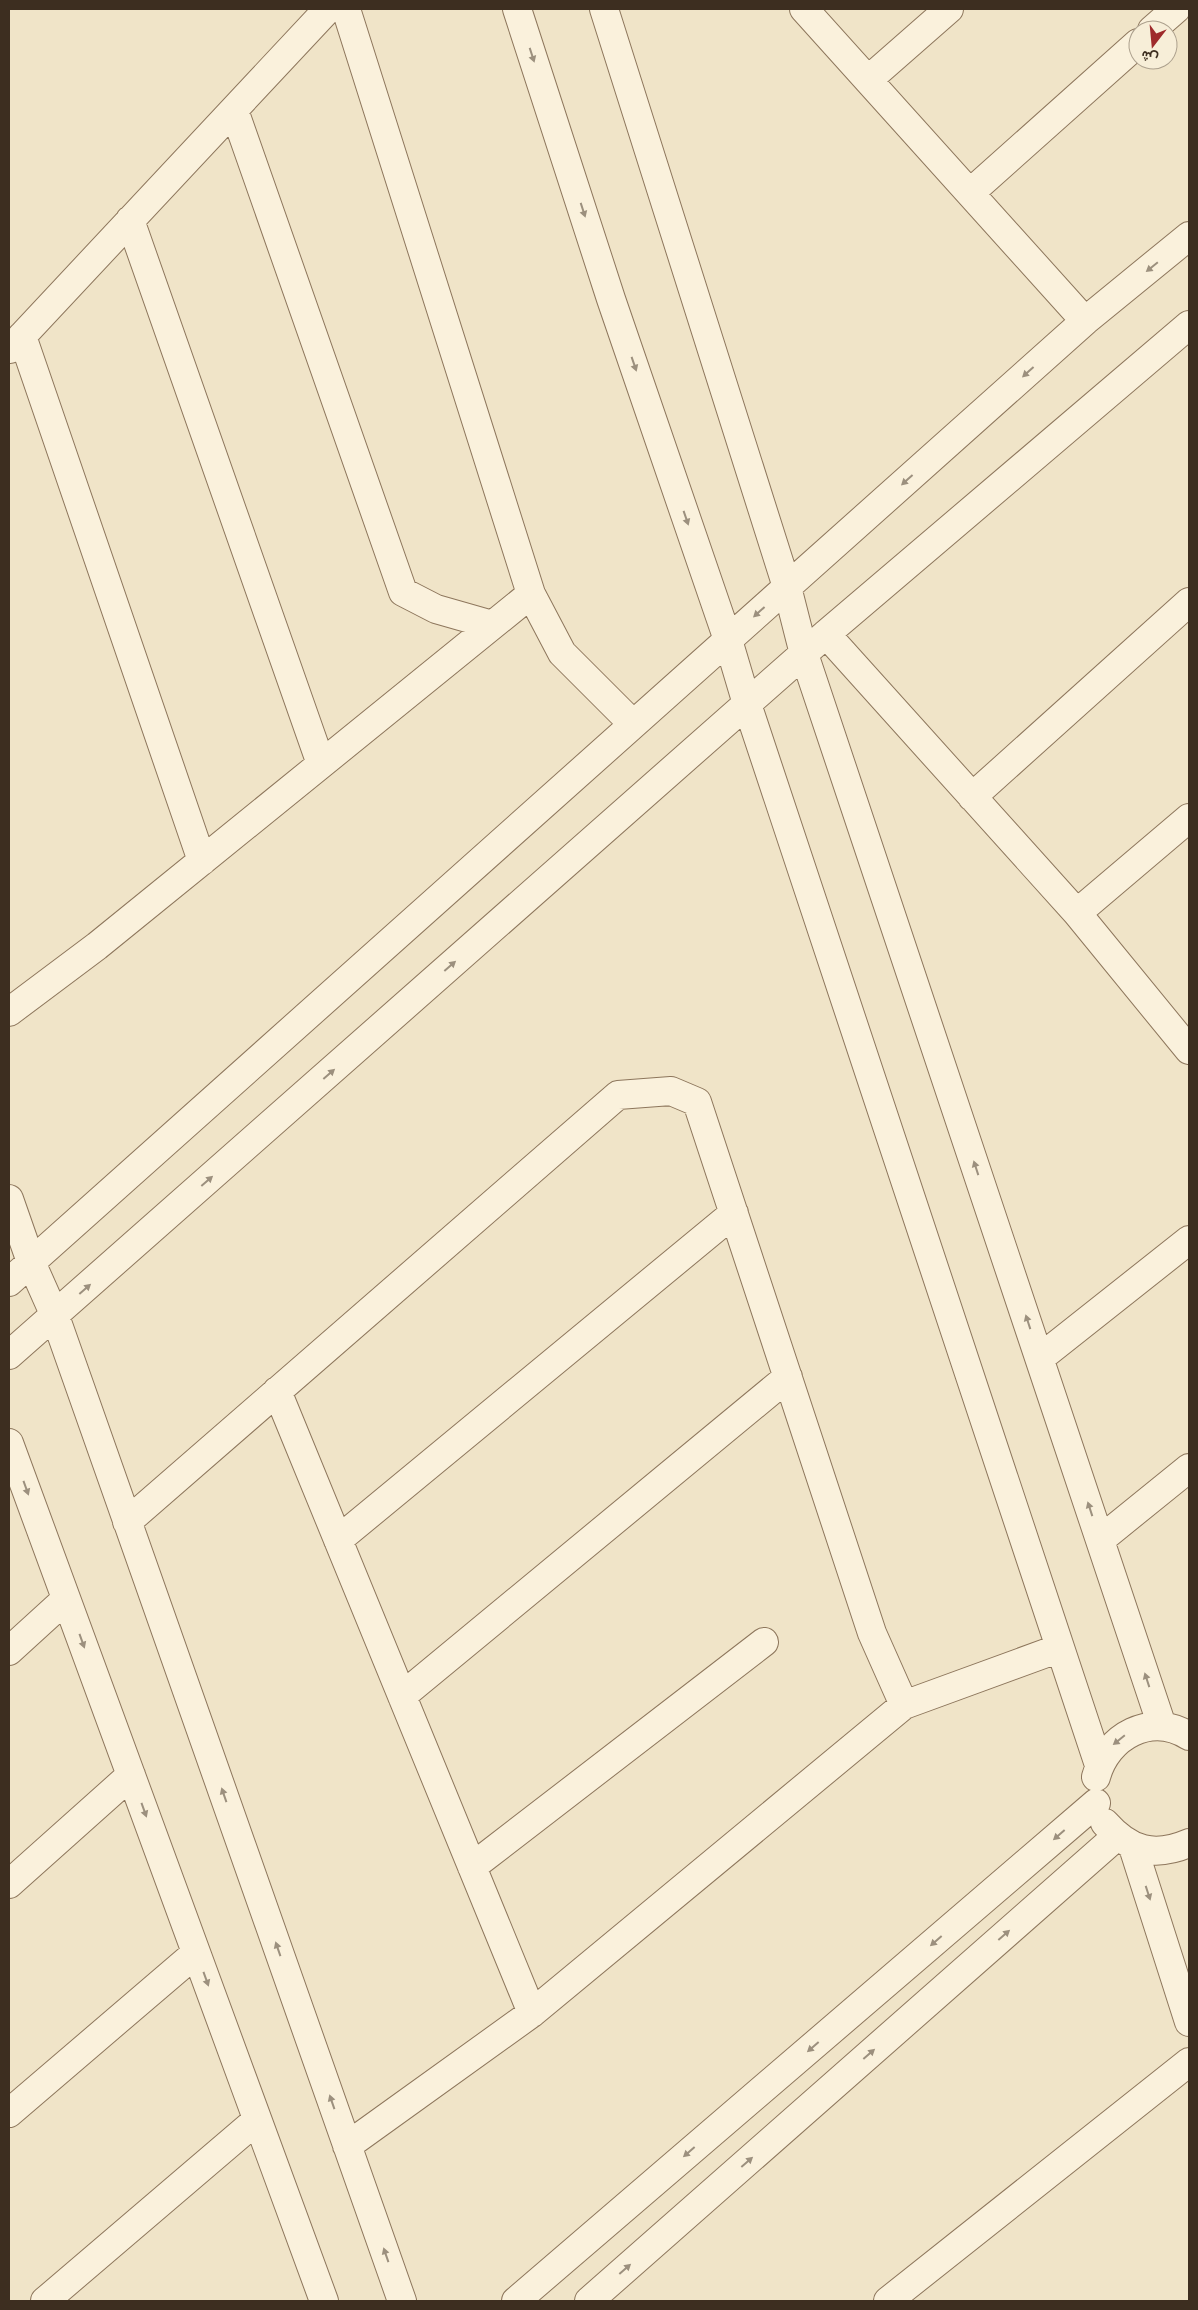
<svg xmlns="http://www.w3.org/2000/svg" width="1198" height="2310" font-family="'Roboto Serif',Vazirmatn,serif">
<style>
.lines{fill:none;stroke-linecap:round;stroke-linejoin:round}
.street-casing{stroke:#8d765c;stroke-width:30}
.street{stroke:#faf1dc;stroke-width:28}
.oneway{fill:#9c907e}
</style>
<rect width="100%" height="100%" fill="#f0e4c8"/>
<g class="lines">
<defs>
<path id="street" d="M346,9l185,585 31,59 71,71
M517,9l94,290 117,341 19,64 352,1061
M604,9l183,578 17,67 358,1072
M804,9l281,312
M1152,30l24,-21
M868,80l81,-71
M234,110l169,482 33,17 56,16
M970,193l168,-150
M130,220l191,544
M22,336l180,525
M10,349l318,-340
M826,634l251,279 112,137
M972,797l217,-195
M1077,913l112,-95
M9,1012l88,-66 434,-352
M9,1199l22,63 24,54 347,985
M9,1282l1076,-961 104,-85
M9,1355l817,-721 363,-309
M1040,1358l149,-118
M277,1391l255,622
M9,1443l315,858
M127,1522l491,-427 53,-4 26,11 175,531 32,72 156,-57
M338,1540l396,-327
M1100,1540l89,-72
M9,1651l57,-52
M402,1696l386,-319
M1096,1777c11,-41 55,-65 93,-41
M1105,1823c25,28 49,35 84,20
M1133,1847l56,175
M472,1867l292,-225
M9,1884l122,-109
M9,2113l187,-160
M347,2146l185,-133 372,-308
M45,2301l212,-181
M516,2301l580,-498
M589,2301l528,-465
M888,2301l301,-239"/>
</defs>
<use href="#street" class="street-casing"/>
<use href="#street" class="street"/>
</g>
<defs><path id="oneway-solid" d="M-6-.8H1V-3.2L6.5 0L1 3.2V.8H-6Z" transform="scale(1.25)"/></defs>
<g class="oneway">
<use href="#oneway-solid" transform="translate(532 55) rotate(72)"/>
<use href="#oneway-solid" transform="translate(583 210) rotate(72)"/>
<use href="#oneway-solid" transform="translate(1152 267) rotate(141)"/>
<use href="#oneway-solid" transform="translate(634 364) rotate(71)"/>
<use href="#oneway-solid" transform="translate(1028 372) rotate(138)"/>
<use href="#oneway-solid" transform="translate(907 480) rotate(138)"/>
<use href="#oneway-solid" transform="translate(686 518) rotate(71)"/>
<use href="#oneway-solid" transform="translate(759 612) rotate(138)"/>
<use href="#oneway-solid" transform="translate(450 966) rotate(-41)"/>
<use href="#oneway-solid" transform="translate(329 1074) rotate(-41)"/>
<use href="#oneway-solid" transform="translate(976 1168) rotate(-108)"/>
<use href="#oneway-solid" transform="translate(207 1181) rotate(-41)"/>
<use href="#oneway-solid" transform="translate(85 1289) rotate(-41)"/>
<use href="#oneway-solid" transform="translate(1028 1322) rotate(-108)"/>
<use href="#oneway-solid" transform="translate(26 1488) rotate(70)"/>
<use href="#oneway-solid" transform="translate(1090 1509) rotate(-108)"/>
<use href="#oneway-solid" transform="translate(82 1641) rotate(70)"/>
<use href="#oneway-solid" transform="translate(1147 1680) rotate(-108)"/>
<use href="#oneway-solid" transform="translate(1119 1740) rotate(141)"/>
<use href="#oneway-solid" transform="translate(224 1795) rotate(-109)"/>
<use href="#oneway-solid" transform="translate(144 1810) rotate(70)"/>
<use href="#oneway-solid" transform="translate(1059 1835) rotate(139)"/>
<use href="#oneway-solid" transform="translate(1148 1893) rotate(72)"/>
<use href="#oneway-solid" transform="translate(1004 1935) rotate(-41)"/>
<use href="#oneway-solid" transform="translate(936 1941) rotate(139)"/>
<use href="#oneway-solid" transform="translate(278 1949) rotate(-109)"/>
<use href="#oneway-solid" transform="translate(206 1979) rotate(70)"/>
<use href="#oneway-solid" transform="translate(813 2047) rotate(139)"/>
<use href="#oneway-solid" transform="translate(869 2054) rotate(-41)"/>
<use href="#oneway-solid" transform="translate(332 2102) rotate(-109)"/>
<use href="#oneway-solid" transform="translate(689 2152) rotate(139)"/>
<use href="#oneway-solid" transform="translate(747 2162) rotate(-41)"/>
<use href="#oneway-solid" transform="translate(386 2255) rotate(-109)"/>
<use href="#oneway-solid" transform="translate(625 2269) rotate(-41)"/>
</g>
<rect width="1198" height="2310" fill="none" stroke="#3d2e20" stroke-width="20"/>
<g transform="translate(1153 45) rotate(196)"><circle r="24" fill="#f7eed8" stroke="#ada18e"/>
<path d="M0-4L9 19L0 12L-9 19Z" fill="#9e2a2b"/>
<text y="-8" font-size="14" font-weight="bold" text-anchor="middle" fill="#3d2e20">ش</text>
</g>
</svg>
